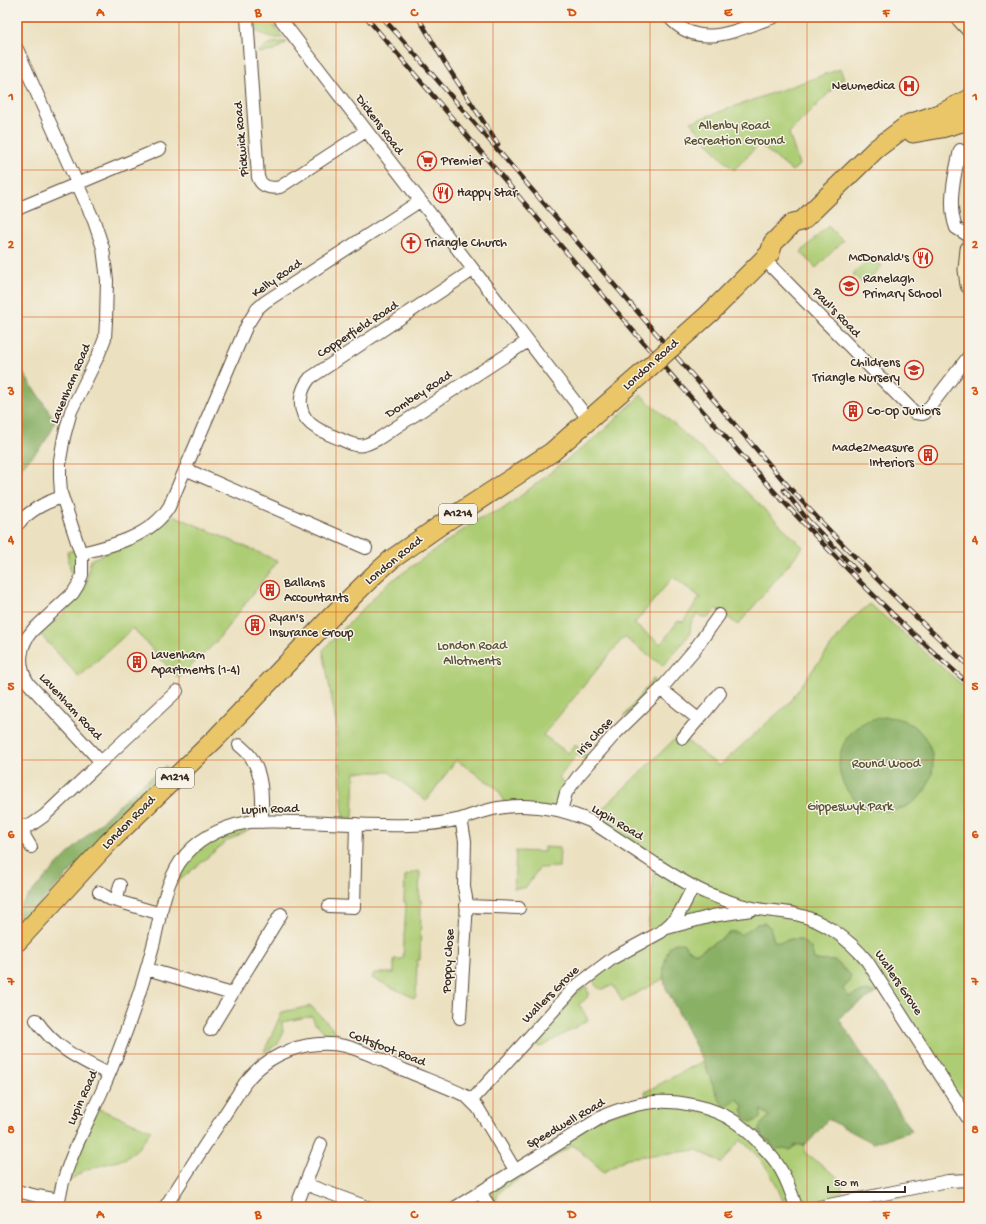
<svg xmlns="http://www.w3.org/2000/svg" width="986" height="1224" font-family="'Gochi Hand',sans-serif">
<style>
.green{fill:#adcd75;stroke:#747c4a;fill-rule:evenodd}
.forest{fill:#8ab066;stroke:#626d42}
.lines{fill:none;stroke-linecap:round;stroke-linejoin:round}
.street-casing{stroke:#554536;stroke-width:14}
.secondary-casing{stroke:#554536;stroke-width:19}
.primary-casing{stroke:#554536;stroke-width:21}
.street{stroke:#fff;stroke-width:12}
.secondary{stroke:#f7e8c3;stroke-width:17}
.primary{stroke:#eac669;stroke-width:19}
.rail-casing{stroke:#3b2a1e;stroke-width:4.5}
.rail{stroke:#f7f3e8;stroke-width:3;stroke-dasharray:9;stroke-linecap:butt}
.primary-bridge-casing{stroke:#554536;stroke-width:21;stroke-linecap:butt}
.primary-bridge{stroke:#eac669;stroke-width:19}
.grid{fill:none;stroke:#d7540e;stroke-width:1;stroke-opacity:0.55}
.labels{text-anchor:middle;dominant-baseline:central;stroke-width:3;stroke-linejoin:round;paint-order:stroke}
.shield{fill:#f7f3e8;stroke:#73665b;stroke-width:1}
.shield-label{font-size:12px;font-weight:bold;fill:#3b2a1e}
.poi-label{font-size:13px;fill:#3b2a1e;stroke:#f7f3e8;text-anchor:start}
.street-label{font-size:13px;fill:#3b2a1e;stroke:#f7f3e8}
.park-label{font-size:13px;fill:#585334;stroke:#f7f3e8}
.neatline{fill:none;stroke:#d7540e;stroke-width:1.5}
.grid-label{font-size:13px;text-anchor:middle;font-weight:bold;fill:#d7540e}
</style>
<rect width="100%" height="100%" fill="#f7f3e8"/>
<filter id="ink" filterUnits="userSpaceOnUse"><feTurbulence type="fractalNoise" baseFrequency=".025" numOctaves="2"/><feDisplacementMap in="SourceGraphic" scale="8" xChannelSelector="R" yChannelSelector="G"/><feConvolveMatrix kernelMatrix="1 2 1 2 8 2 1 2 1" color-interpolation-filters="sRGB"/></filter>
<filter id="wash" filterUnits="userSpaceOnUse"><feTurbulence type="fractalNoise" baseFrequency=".012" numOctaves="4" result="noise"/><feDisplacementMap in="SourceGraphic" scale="16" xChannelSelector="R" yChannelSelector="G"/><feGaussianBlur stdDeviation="0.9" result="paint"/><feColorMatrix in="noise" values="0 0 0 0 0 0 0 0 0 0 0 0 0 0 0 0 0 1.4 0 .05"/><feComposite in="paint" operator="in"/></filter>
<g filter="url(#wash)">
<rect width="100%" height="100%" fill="#ebe0bf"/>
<path class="green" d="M255,17h13l15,21h-12l-15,-7z
M281,42h6l-13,9 -16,2c5,-8 14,-11 23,-11z
M840,69l4,9 -55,55 10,32 -7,6 -33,-27 -25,26 -14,-13 -29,-35z
M828,226l15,15 -27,27 -15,-16z
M871,256l11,10 -18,19 -11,-11z
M641,395l76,68 86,84 -65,78 -21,-16 -9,9h-3l-8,-4 -6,9 -1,11 -27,32 -39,-29 -81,98 25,18 7,-8 17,14 -3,4 -12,-9 -18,24 11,9 -9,24 -55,-4 -8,-18 -42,-29 -30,41 -37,-29h-34l-2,46h-10l-2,-44 -5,-40h2l-15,-84 63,-65 94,-67 23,-9 15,-11 84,-66zM673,577l27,20 -17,25 -5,-1 -17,23 -27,-20z
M173,515l105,46 -63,82 -37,35 -45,-50 -54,49 -39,-43c15,-14 37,-29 45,-48 4,-9 2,-19 7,-27l51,-20 17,-11z
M75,550c3,13 2,21 -2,33l-6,-31z
M870,604l99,87v429l-84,-133 -9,6c-10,-4 -17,0 -27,4l-6,-8 6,-7 -2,-11c-5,-2 -7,-9 -13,-10 -7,-1 -13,1 -20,-2l-3,-11 -20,-9 -9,3 -8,-1 -4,-14 -13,-3 -16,11 -5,-3h-5c-7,6 -10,7 -17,11 -7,3 -11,8 -18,10l-20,-10 -6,3c-4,11 -6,21 -7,33l-41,22 -9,-16c-15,8 -17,3 -22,-10l60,-38 -3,-10 7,-59 6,-7 -67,-44 85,-82 40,31 70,-63 19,-27 45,-58z
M653,679l10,8 -39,30z
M238,828h14l-25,13 -47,39 -5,6 7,-19 21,-23z
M544,847l16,1 -1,19 -20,1 -14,20h-11l2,-37 28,1z
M418,871l2,1 -1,28h2l-1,60h-3l-1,37 -2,1 -42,-20 2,-5h20v-14h9l3,-56 -2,-1 1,-26z
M586,986c5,10 1,13 -7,18l9,16 -47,27 -16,-5 27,-31z
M311,1006l28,29 -13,-1 -9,-10h-2l-3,-8 -30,6 1,11 -5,11 -14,8 18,-40z
M703,1061l16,38 4,6 5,1 10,-7 5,7 -1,4 4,9 15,-9 9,6 -9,8c2,5 3,12 6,16 6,8 19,8 28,7v-2l3,-1 4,2 3,-1v8l35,26 5,23 18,1 -2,4h-76c-9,-27 -22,-50 -45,-67l-18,23 -25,-13 -70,8 -23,14 -31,-27 -72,45 -3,4 -2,7 4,6h-44l139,-87 52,-17 -2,-11z
M94,1107l57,23 -11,16 -13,12 -42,12 -17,12z"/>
<path class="forest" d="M17,364l38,56c-4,20 -24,37 -38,52v-34l5,-8v-5l-5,-6z
M839 764a47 47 0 1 1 94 0a47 47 0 1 1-94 0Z
M166,766l3,3 -124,129 -28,33v-22c24,-28 51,-56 78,-81 23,-22 45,-44 71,-62z
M764,923l6,4 4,14 8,1 9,-3h9l11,9 3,11c7,3 12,1 19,2 6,1 6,5 10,8 3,3 5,3 8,6l-2,7 -6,7 6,8c10,-4 17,-8 27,-4l-31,19 -6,7 73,112 -39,12 -45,-24c-8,9 -14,19 -23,26h-10l-2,4 -3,1 -5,-2 -9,1 -5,-6 -8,-6 -4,-7 2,-6 9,-8 -9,-6v8l-6,3 -5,1c-5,-3 -8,-10 -7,-16l-5,-7 -10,7 -5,-1 -4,-6 -16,-38 -37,-73c-5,-15 -2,-28 4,-42l6,-3h7l5,6 8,4c7,-2 11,-7 18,-10 7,-4 10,-5 17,-11h5l5,3 16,-11z"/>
</g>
<g filter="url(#ink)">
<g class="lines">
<defs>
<path id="street" d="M247,17l11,160c3,10 13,12 22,10l86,-56
M279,17l310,403
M669,17c31,35 68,12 105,0
M17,49l77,172 9,27 4,32 -1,41 -1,17 -7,18 -27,55 -7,26 -4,23v18l1,15 21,64v18l-4,10 -5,8 -40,37c-14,15 -16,37 -4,54l72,78 -57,54 -13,9 -5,1 -9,-1
M960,150c-5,24 -13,54 -4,78l13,8
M17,209l143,-60
M764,259l151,154 7,1 3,-1 44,-57
M473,270l-163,108c-5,6 -8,12 -9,20 -3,25 19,33 39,41 7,3 16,8 24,6 5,-1 9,-4 14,-6l150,-98
M185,469l181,79
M17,525c13,-15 27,-22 45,-28
M81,553c31,-7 70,-17 88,-46l78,-182 10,-16 8,-7 155,-101
M661,689l37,30
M683,738c12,-16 26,-29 37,-45
M239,745c4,4 10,8 13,14 12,19 10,42 10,63
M101,762l76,-71
M561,811l5,-18 13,-18 36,-41 46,-45 34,-40 24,-34
M23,826l2,11 6,10
M99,892l11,7 51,15
M116,901l4,-16
M329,906l25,1 2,-83
M466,906l53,2
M667,928l45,-12 39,-6
M147,969l85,25
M460,1018l7,-115 -3,-16 1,-46 -4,-22
M36,1020c19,28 43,39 73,54
M210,1030l71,-116
M472,1100l103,-113 38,-29 48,-26 9,-8 9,-10 14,-27
M305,1184l62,23
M17,1191l20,5 22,4
M480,1192l10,15
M58,1207c5,-41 27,-78 44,-116 21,-48 39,-98 52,-149 6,-26 11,-57 26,-80 17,-24 41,-35 69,-40 53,-3 107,5 161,3 17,0 34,-2 51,-6 12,-4 24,-9 37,-11 31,-5 64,1 92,13 22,14 43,28 64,42 16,10 32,21 50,29 15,6 32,13 49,16 13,3 28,3 42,6 28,6 54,25 72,47l102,159
M165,1207l80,-124c23,-30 63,-45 100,-37 20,5 40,16 59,24 21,9 42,16 62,26l12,12 37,62
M296,1207l25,-63
M456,1207l149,-92c13,-5 27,-10 41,-12 29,-4 67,3 91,20 9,7 18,15 25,23 7,7 14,15 19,24 7,12 11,24 15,37
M819,1207l129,-26 21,-1"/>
<path id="secondary" d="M959,17l10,11
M969,249l-2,21 2,15"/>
<path id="primary" d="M913,133l29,-5 27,-8
M710,313l60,-60 3,-10 20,-20 9,-2 74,-72 33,-25 33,-11 27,-14
M17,942l91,-99 108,-105 117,-123 41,-40 18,-16 53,-37 107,-70 93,-81"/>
</defs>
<use href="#street" class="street-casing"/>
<use href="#secondary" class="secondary-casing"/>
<use href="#primary" class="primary-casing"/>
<use href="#street" class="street"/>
<use href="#secondary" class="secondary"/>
<use href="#primary" class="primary"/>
<defs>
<path id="rail" d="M366,17c86,101 172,202 258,303 109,127 218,254 345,364
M382,17l18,20 389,450c57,63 117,122 180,179
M418,17l27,46 53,81
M784,490l27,34
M810,522l47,49"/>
</defs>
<use href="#rail" class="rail-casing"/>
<use href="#rail" class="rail"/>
<defs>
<path id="primary-bridge" d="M645,371l65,-58"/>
</defs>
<use href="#primary-bridge" class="primary-bridge-casing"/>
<use href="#primary-bridge" class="primary-bridge"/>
</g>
</g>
<path class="grid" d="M179,17v1190M336,17v1190M493,17v1190M650,17v1190M807,17v1190M17,170h952M17,317h952M17,464h952M17,612h952M17,760h952M17,907h952M17,1054h952"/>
<defs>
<symbol id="hospital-ring" viewBox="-11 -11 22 22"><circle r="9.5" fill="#f7f3e8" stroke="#c8321e" stroke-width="1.5"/><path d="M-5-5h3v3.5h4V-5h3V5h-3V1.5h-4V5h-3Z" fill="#c8321e"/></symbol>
<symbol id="supermarket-ring" viewBox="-11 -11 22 22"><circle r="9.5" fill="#f7f3e8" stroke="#c8321e" stroke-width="1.5"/><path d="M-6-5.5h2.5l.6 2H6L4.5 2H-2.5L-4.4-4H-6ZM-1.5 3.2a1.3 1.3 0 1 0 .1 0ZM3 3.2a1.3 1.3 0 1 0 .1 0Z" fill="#c8321e"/></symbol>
<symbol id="restaurant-ring" viewBox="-11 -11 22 22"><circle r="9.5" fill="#f7f3e8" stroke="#c8321e" stroke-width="1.5"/><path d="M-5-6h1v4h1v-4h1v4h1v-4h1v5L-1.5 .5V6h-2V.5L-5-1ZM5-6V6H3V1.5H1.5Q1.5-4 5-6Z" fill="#c8321e"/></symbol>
<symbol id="church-ring" viewBox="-11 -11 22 22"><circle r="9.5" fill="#f7f3e8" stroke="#c8321e" stroke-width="1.5"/><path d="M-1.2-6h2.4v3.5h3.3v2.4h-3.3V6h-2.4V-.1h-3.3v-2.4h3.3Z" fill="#c8321e"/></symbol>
<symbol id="school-ring" viewBox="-11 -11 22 22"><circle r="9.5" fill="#f7f3e8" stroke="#c8321e" stroke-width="1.5"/><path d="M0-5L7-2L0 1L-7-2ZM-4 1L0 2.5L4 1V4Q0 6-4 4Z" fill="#c8321e"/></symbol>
<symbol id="building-ring" viewBox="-11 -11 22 22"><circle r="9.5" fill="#f7f3e8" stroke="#c8321e" stroke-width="1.5"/><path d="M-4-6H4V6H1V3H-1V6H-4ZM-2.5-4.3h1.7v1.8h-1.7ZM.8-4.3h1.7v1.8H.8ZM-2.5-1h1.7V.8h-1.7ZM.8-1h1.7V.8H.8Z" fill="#c8321e"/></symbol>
</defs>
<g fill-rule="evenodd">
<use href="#hospital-ring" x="898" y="75" width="22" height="22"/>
<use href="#supermarket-ring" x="416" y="150" width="22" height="22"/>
<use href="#restaurant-ring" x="432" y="182" width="22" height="22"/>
<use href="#church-ring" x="400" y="232" width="22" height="22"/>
<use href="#restaurant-ring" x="912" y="247" width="22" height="22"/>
<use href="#school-ring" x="838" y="275" width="22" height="22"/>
<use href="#school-ring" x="903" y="359" width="22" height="22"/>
<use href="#building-ring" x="842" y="400" width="22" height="22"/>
<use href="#building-ring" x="917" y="444" width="22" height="22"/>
<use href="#building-ring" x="259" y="579" width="22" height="22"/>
<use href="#building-ring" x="244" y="614" width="22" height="22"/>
<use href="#building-ring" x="126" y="651" width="22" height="22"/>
</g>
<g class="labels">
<g class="shield">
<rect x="439" y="504" width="38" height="20" rx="3"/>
<rect x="156" y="768" width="38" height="20" rx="3"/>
</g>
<g class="shield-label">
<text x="458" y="514">A1214</text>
<text x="175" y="778">A1214</text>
</g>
<g class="poi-label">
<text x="895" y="86" text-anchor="end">Newmedica</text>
<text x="441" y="161">Premier</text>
<text x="457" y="193">Happy Star</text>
<text x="425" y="243">Triangle Church</text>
<text x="909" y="258" text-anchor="end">McDonald's</text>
<text x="863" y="279">Ranelagh<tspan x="863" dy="15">Primary School</tspan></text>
<text x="900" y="363" text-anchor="end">Childrens<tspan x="900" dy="15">Triangle Nursery</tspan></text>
<text x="867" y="411">Co-Op Juniors</text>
<text x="914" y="448" text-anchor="end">Made2Measure<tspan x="914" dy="15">Interiors</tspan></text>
<text x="284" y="583">Ballams<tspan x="284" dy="15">Accountants</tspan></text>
<text x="269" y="618">Ryan's<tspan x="269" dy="15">Insurance Group</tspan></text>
<text x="151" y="655">Lavenham<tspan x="151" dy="15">Apartments (1-4)</tspan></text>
</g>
<g class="street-label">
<text transform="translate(379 125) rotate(53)">Dickens Road</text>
<text transform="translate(242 139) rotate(-95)">Pickwick Road</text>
<text transform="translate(277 279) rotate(-35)">Kelly Road</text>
<text transform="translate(836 313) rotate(46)">Paul's Road</text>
<text transform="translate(358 330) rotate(-33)">Copperfield Road</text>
<text transform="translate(651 365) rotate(-42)">London Road</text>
<text transform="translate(71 384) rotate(-67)">Lavenham Road</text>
<text transform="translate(419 395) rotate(-33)">Dombey Road</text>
<text transform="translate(394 561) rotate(-39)">London Road</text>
<text transform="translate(70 707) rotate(47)">Lavenham Road</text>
<text transform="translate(595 737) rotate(-47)">Iris Close</text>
<text transform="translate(270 810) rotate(-2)">Lupin Road</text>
<text transform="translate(129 823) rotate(-45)">London Road</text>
<text transform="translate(617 823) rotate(31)">Lupin Road</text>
<text transform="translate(449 961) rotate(-87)">Poppy Close</text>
<text transform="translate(898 983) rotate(56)">Wallers Grove</text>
<text transform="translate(551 995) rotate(-45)">Wallers Grove</text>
<text transform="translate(387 1049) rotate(21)">Coltsfoot Road</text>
<text transform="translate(83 1098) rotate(-66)">Lupin Road</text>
<text transform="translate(566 1124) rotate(-30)">Speedwell Road</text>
</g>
<g class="park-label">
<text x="734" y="126">Allenby Road<tspan x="734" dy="15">Recreation Ground</tspan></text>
<text x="472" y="646">London Road<tspan x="472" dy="15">Allotments</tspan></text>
<text x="886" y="764">Round Wood</text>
<text x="850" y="807">Gippeswyk Park</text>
</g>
</g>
<rect width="986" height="1224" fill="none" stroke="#f7f3e8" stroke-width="44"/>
<path d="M828 1186v6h77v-6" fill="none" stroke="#3b2a1e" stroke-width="2"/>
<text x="834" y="1186" font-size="12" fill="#3b2a1e" stroke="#f7f3e8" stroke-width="3" paint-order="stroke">50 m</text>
<rect x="22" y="22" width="942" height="1180" class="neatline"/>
<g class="grid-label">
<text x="100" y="16">A</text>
<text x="258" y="16">B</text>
<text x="414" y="16">C</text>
<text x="572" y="16">D</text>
<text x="728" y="16">E</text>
<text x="886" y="16">F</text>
<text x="11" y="100">1</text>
<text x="975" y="100">1</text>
<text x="11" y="248">2</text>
<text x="975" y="248">2</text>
<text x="11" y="395">3</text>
<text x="975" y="395">3</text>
<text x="11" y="543">4</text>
<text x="975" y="543">4</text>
<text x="11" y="690">5</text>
<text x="975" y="690">5</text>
<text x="11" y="838">6</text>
<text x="975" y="838">6</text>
<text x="11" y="985">7</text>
<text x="975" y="985">7</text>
<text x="11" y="1133">8</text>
<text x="975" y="1133">8</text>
<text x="100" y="1218">A</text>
<text x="258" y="1218">B</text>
<text x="414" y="1218">C</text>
<text x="572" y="1218">D</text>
<text x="728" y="1218">E</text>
<text x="886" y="1218">F</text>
</g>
</svg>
